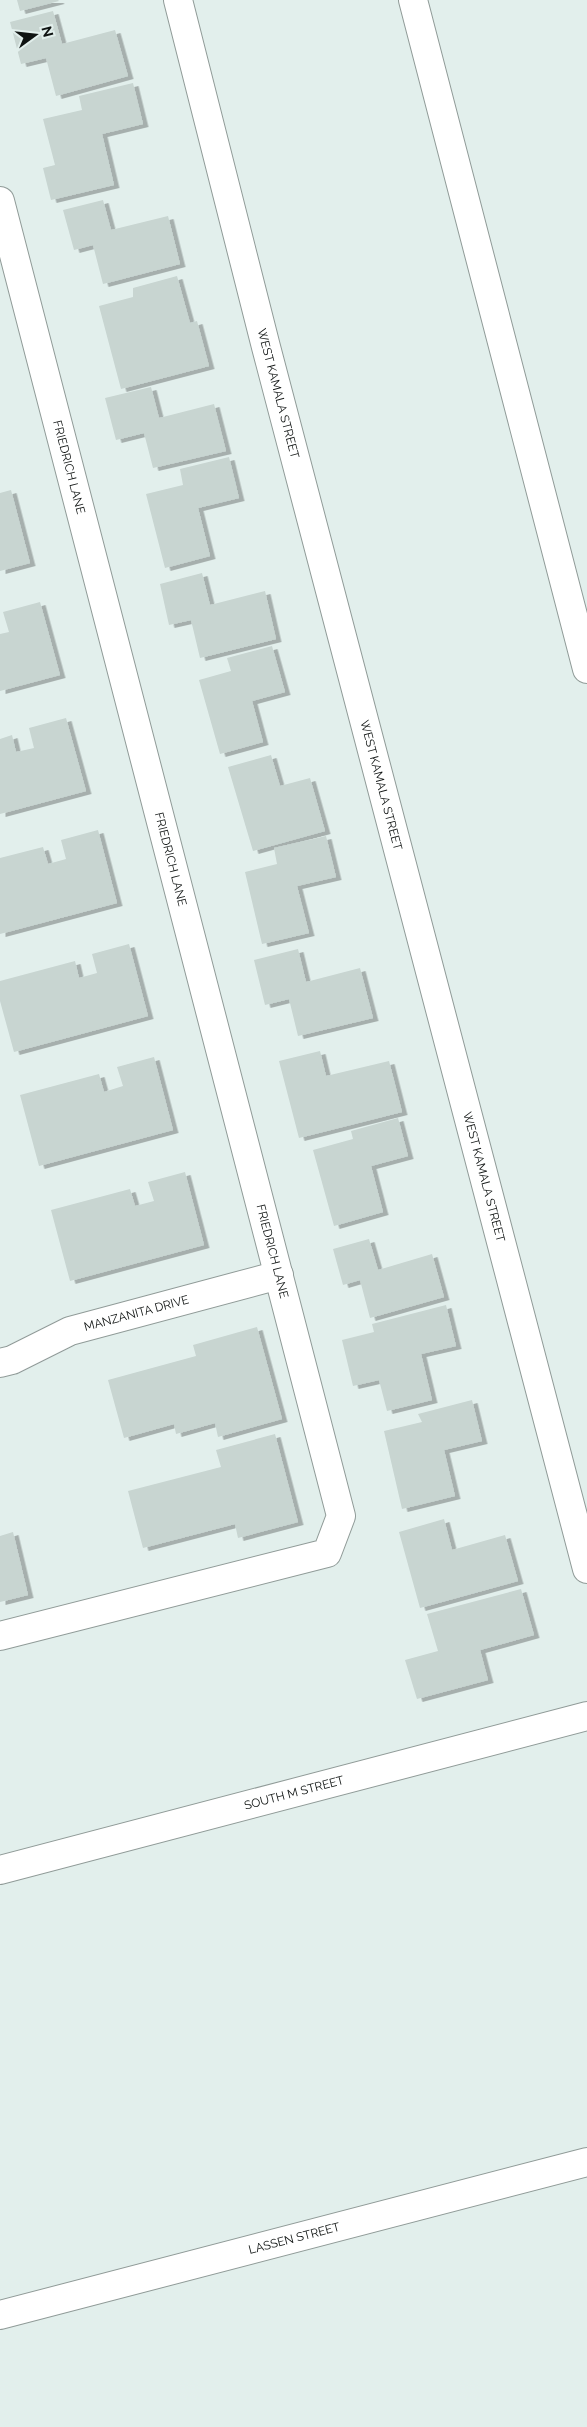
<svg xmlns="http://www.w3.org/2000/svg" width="587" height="2427" font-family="Raleway,sans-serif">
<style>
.building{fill:#c8d5d1;filter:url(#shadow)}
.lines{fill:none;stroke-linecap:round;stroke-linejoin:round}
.minor-casing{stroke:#909b98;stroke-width:30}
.minor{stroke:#fff;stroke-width:28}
.labels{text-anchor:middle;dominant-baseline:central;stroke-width:4;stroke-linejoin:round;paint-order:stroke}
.street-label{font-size:12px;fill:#0f1312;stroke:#e2efec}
</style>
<defs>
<filter id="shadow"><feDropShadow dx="5.5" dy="3" stdDeviation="0" flood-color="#0004"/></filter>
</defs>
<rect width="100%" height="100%" fill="#e2efec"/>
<path class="building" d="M17,0h41l1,1 -39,10z
M53,11l9,33 53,-14 13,46 -72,20 -10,-38 -25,6 -11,-42z
M133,83l10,41 -41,10 12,51 -63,15 -8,-32 12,-3 -12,-46 39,-9 -3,-14z
M103,200l8,30 57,-14 12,48 -77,20 -10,-39 -19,5 -11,-40z
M177,276l13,47 7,-2 12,45 -88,23 -22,-83 34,-9v-9z
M151,387l8,31 55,-14 12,47 -73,17 -9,-35 -28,7 -11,-42z
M229,457l10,41 -41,10 12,48 -45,12 -19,-74 37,-9 -3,-16z
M11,490l19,73 -30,8v-78z
M202,573l8,32 55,-14 11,48 -76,19 -9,-38 -22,5 -9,-41z
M40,602l20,73 -60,16v-57l9,-2 -6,-20z
M272,646l13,46 -33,9 11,41 -43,12 -21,-74 32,-9 -4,-13z
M66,718l20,73 -86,23v-75l12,-4 4,17 18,-4 -5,-20z
M271,755l9,31 30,-8 15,53 -72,20 -25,-84z
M98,830l19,73 -117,31v-76l43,-11 5,17 18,-5 -5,-19z
M326,836l10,41 -39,9 12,47 -47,11 -17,-72 32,-8 -3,-16z
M129,944l19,72 -134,36 -14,-51v-20l75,-20 4,17 18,-5 -5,-19z
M298,949l8,33 54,-14 13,50 -75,18 -9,-37 -24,6 -11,-45z
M320,1051l6,25 63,-15 13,51 -103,26 -20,-77z
M154,1057l19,73 -134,36 -19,-71 79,-21 5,18 19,-6 -6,-19z
M398,1118l10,38 -37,10 12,46 -49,14 -21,-76 40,-11 -2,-8z
M185,1172l19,73 -134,36 -19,-71 79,-21 5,17 19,-5 -6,-19z
M369,1239l9,31 54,-16 12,43 -74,21 -10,-38 -17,5 -10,-36z
M446,1305l10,41 -35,8 11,46 -45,11 -8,-31 -26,6 -11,-46 32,-8 -2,-8z
M257,1327l25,92 -64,18 -3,-14 -39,11 -2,-10 -50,14 -16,-58 88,-24 -3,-11z
M472,1400l10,41 -38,9 11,46 -53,13 -18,-78 38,-9 -4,-8z
M275,1434l23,88 -60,16 -3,-14 -92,24 -15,-57 93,-24 -5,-17z
M444,1519l8,31 53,-15 13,46 -98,27 -21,-76z
M13,1532l15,63 -28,7v-66z
M521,1589l13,46 -54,15 8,30 -71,19 -12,-39 33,-9 -11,-37z"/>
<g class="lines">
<defs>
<g id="minor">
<path id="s1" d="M178,0l88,347 321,1222"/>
<path d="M413,0l174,669"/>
<path id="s2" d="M0,201l341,1315 -14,37 -327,83"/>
<path id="s3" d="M0,1363l12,-3 58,-29 209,-56"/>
<path id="s4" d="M0,1870l587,-154"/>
<path id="s5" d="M0,2315l587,-153"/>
</g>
</defs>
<use href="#minor" class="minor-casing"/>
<use href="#minor" class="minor"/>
</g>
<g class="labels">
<g class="street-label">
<text stroke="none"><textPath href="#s1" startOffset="406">WEST KAMALA STREET</textPath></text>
<text stroke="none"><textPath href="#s2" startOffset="275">FRIEDRICH LANE</textPath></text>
<text stroke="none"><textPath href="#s1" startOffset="811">WEST KAMALA STREET</textPath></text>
<text stroke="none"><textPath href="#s2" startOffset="680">FRIEDRICH LANE</textPath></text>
<text stroke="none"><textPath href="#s1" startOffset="1216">WEST KAMALA STREET</textPath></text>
<text stroke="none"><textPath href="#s2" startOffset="1085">FRIEDRICH LANE</textPath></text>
<text stroke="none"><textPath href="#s3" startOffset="146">MANZANITA DRIVE</textPath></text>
<text stroke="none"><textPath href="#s4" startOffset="304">SOUTH M STREET</textPath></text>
<text stroke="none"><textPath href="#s5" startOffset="304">LASSEN STREET</textPath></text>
</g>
</g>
<g transform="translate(35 35) rotate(75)" stroke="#e2efec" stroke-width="4" paint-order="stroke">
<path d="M0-4L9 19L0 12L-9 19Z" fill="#0f1312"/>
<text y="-8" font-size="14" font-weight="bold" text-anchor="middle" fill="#0f1312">N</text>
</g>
</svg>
